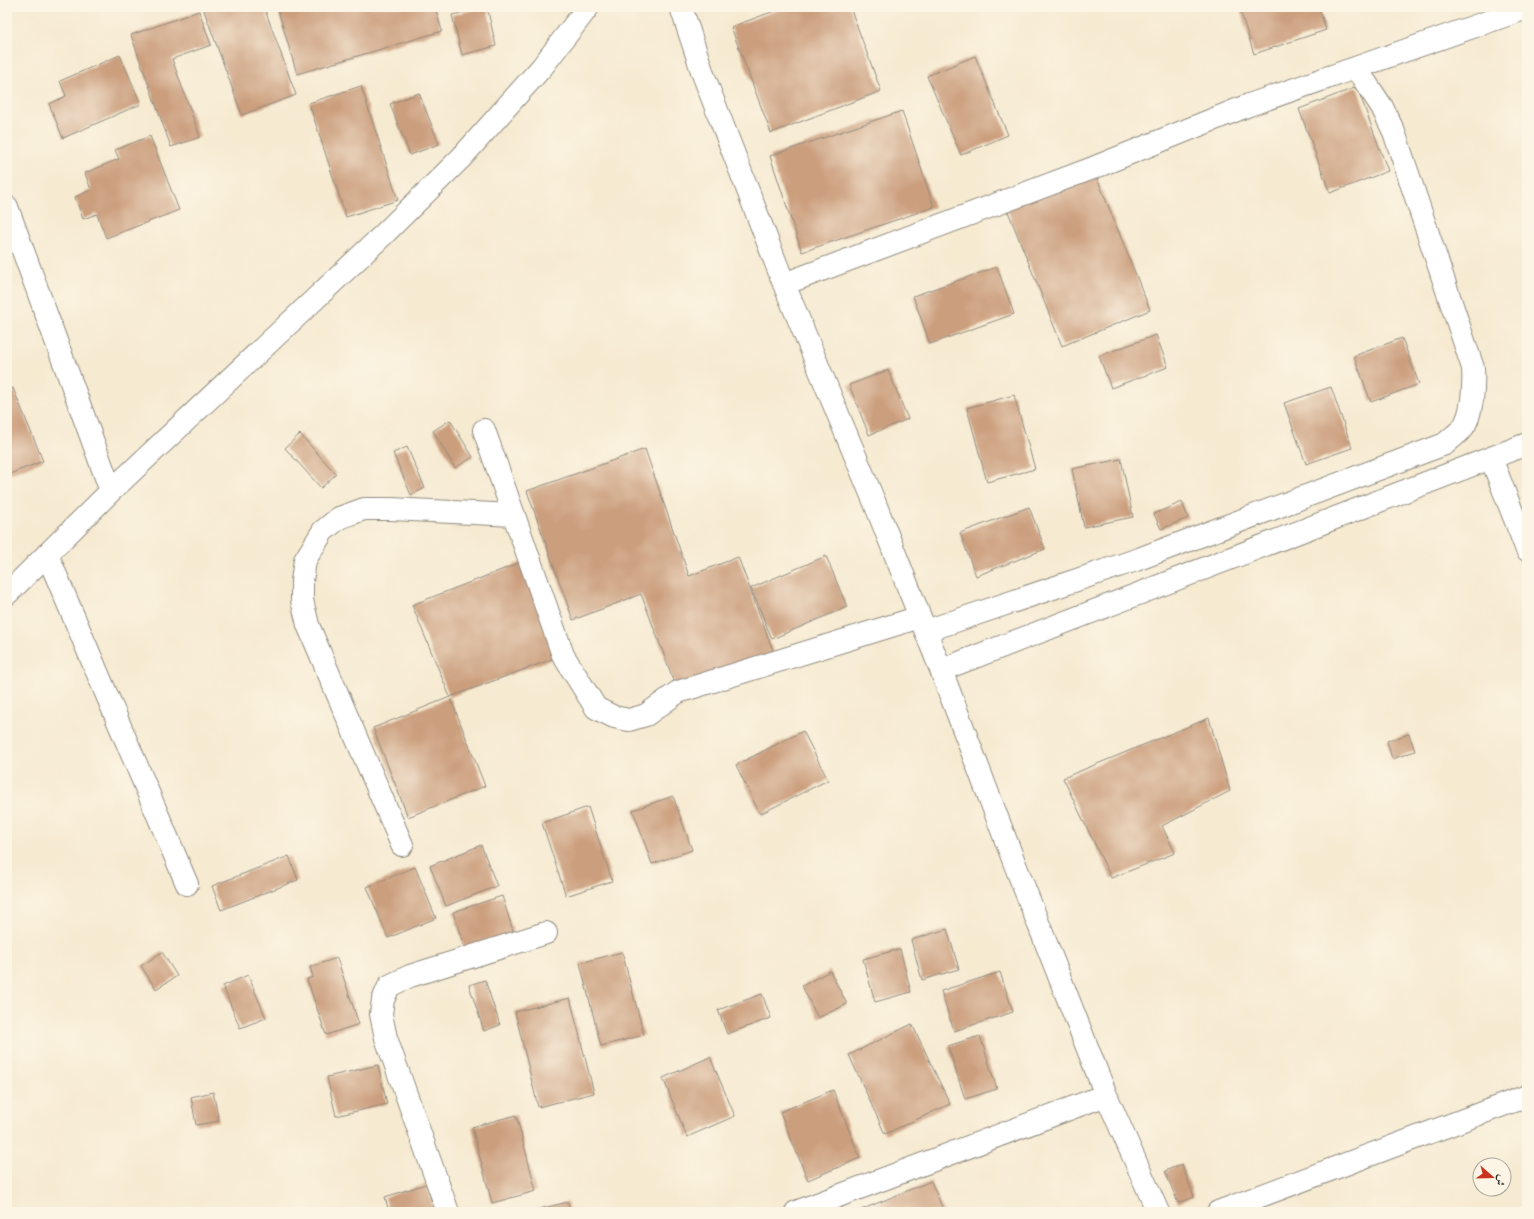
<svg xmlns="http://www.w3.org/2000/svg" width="1534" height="1219" font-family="'IM FELL DW Pica',Amiri,serif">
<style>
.building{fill:#cb9e7d}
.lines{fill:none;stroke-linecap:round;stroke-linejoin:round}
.street-casing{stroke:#908a7e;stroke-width:24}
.street{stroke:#fff;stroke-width:22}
</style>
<rect width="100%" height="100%" fill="#fcf5e5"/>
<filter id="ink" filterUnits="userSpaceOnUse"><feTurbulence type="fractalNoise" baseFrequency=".025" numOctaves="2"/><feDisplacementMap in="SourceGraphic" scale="8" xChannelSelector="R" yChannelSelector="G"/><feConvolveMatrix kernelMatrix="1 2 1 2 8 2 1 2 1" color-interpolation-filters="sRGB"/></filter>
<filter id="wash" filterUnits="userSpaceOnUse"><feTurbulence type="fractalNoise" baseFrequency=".012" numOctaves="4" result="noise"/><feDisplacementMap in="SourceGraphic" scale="16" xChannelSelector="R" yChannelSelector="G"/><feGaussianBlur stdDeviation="0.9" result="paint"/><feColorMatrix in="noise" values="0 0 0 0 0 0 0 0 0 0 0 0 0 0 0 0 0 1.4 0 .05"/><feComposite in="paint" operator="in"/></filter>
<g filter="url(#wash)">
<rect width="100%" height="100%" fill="#f6ead1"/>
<g id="blocks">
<path class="building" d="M207,7h57l32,88 -54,20 -39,-107z
M277,7h158l7,24 -145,43z
M484,7h3l9,39 -34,9 -10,-40z
M785,7h65l31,84 -110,42 -40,-106z
M1239,7h80l7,23 -72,24z
M199,11l12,34 -39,14 28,78 -29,10 -40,-112z
M120,55l21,49 -78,34 -14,-34 17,-8 -6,-15z
M975,56l33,79 -47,20 -34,-79z
M361,86l37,114 -52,17 -37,-114z
M1357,87l31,84 -58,22 -31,-84z
M419,93l20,51 -29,11 -20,-51z
M902,111l32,96 -132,45 -32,-96z
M150,136l29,74 -73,28 -9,-24 -14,5 -8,-22 16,-7 -6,-17 34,-14 -4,-9z
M1093,168l57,142 -88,36 -57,-142z
M997,267l17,47 -84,30 -17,-48z
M1156,335l12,32 -57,21 -12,-32z
M1402,338l17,46 -48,18 -17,-46z
M888,370l20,49 -39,16 -20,-50z
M1331,387l21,61 -46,16 -22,-61z
M13,388l30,73 -36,14v-84z
M1014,395l21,74 -48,13 -20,-74z
M450,420l23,37 -18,11 -22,-37z
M300,434l36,40 -15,14 -36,-40z
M407,447l18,41 -14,7 -18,-42z
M645,449l44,127 49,-19 37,99 -97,36 -37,-98 -68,26 -46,-129z
M1121,459l12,58 -49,10 -12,-58z
M1182,502l6,16 -27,11 -7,-15z
M1029,507l16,42 -69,27 -16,-43z
M826,556l21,51 -75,32 -21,-51z
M527,560l36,95 -113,42 35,89 -77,31 -35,-89 77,-31 -38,-92z
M1209,718l21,73 -68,35 13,27 -64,25 -48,-100z
M803,731l25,49 -68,34 -24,-49z
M1409,734l6,17 -23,8 -5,-18z
M673,796l19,54 -40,14 -19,-54z
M588,807l24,74 -46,15 -24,-73z
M481,845l16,41 -51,20 -16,-40z
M289,856l9,24 -77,30 -9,-24z
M415,867l21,51 -48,20 -21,-51z
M502,896l13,41 -49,16 -13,-41z
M947,929l12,40 -37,11 -11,-40z
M900,949l11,43 -36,10 -12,-43z
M162,952l15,24 -21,13 -15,-23z
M622,952l22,83 -43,11 -21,-83z
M337,958l22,66 -33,11 -19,-56 6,-2 -3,-10z
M830,971l17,33 -29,14 -16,-32z
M1000,972l13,40 -59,19 -13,-40z
M248,975l18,43 -26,10 -17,-42z
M485,980l15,45 -16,6 -15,-46z
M762,994l9,24 -44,16 -9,-24z
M570,998l24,95 -56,14 -23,-95z
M912,1024l38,80 -65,30 -36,-79z
M980,1036l17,53 -32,10 -17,-53z
M710,1057l25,59 -48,21 -24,-59z
M378,1065l9,39 -51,12 -9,-39z
M833,1090l27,68 -52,22 -28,-68z
M213,1092l6,29 -23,4 -5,-28z
M516,1115l20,76 -44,12 -20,-76z
M1182,1164l12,33 -16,6 -13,-32z
M931,1181l13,31h-88z
M426,1184l9,28h-46l-4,-15z
M568,1202l2,10h-35v-2z"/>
</g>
</g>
<g filter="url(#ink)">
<use href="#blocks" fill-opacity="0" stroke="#908a7e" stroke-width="1"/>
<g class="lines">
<defs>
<path id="street" d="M681,7l22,67 81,210 90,217 67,169 75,197 90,228 52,117
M7,207l104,284
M784,284l309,-116 156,-63 278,-97
M484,430l79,225 33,53 18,9 15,3 17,-5 32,-23 242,-75
M1491,458l36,92
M47,554l140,330
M7,594l104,-103 272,-256 78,-77 81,-91 46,-60
M926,631l210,-71 309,-116c5,-5 12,-10 17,-15 11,-14 12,-44 11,-61l-79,-236 -12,-25 -26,-39
M941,670l586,-226
M402,845l-94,-220 -6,-25v-19l3,-21 18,-29 16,-13 25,-9h27l123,6
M448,1212l-62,-174 -5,-24 2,-14 6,-14 21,-10 136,-43
M796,1212l310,-117
M1218,1212l309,-116"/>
</defs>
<use href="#street" class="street-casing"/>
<use href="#street" class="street"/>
</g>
</g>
<rect width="1534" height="1219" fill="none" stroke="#fcf5e5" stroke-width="24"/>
<g transform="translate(1492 1177) rotate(110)"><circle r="19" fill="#fcf5e5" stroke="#a8a49b"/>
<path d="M0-3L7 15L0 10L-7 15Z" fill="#c8321e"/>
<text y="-6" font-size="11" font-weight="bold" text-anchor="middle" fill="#2b2b2b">ش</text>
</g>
</svg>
